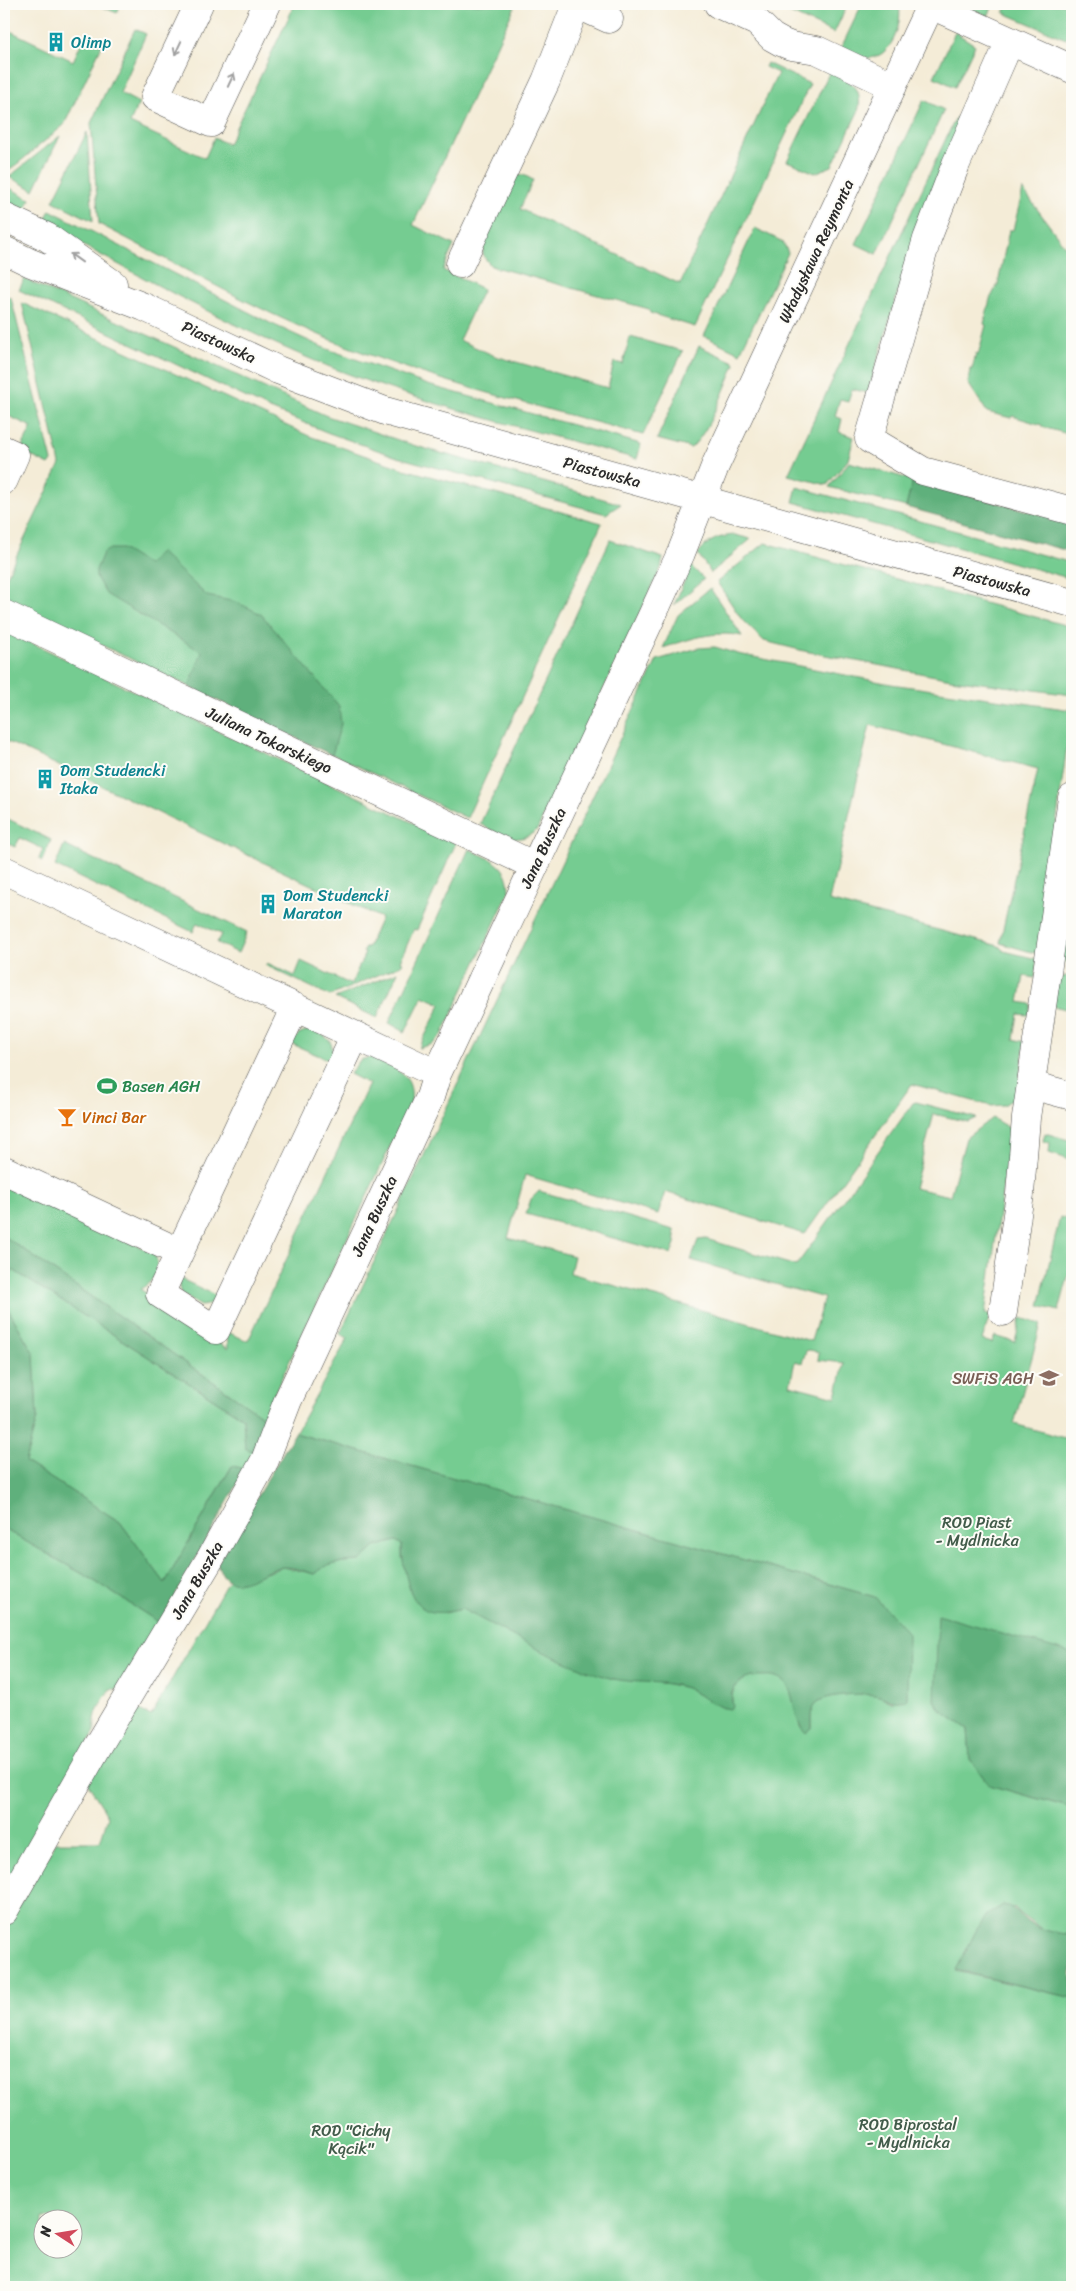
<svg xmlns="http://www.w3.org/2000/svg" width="1076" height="2291" font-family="Sriracha,sans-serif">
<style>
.green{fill:#74cc91;stroke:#507c5e;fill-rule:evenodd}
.forest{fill:#5fb07b;stroke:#456e53}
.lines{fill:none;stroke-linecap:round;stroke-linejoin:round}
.minor-casing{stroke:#494845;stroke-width:29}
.minor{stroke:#fff;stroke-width:28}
.oneway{stroke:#a0a0a0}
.labels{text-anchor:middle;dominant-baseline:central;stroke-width:4;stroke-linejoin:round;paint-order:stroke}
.culture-label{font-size:16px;fill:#0d838f;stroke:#fdfcf7;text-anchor:start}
.street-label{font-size:16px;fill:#2b2b2b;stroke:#fdfcf7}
.leisure-label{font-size:16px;fill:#27864d;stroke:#fdfcf7;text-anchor:start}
.food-label{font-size:16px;fill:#c56008;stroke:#fdfcf7;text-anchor:start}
.education-label{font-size:16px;fill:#785e54;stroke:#fdfcf7;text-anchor:end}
.park-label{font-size:16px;fill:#415b4a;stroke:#fdfcf7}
</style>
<rect width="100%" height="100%" fill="#fdfcf7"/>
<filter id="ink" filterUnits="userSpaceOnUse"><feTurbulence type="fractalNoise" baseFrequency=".02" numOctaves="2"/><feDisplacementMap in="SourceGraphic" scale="10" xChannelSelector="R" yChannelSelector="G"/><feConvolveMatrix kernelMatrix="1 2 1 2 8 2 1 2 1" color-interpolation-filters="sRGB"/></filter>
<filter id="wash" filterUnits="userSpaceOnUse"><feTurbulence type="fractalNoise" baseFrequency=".0096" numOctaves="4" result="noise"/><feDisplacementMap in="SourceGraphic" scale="20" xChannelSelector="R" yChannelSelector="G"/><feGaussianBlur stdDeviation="1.12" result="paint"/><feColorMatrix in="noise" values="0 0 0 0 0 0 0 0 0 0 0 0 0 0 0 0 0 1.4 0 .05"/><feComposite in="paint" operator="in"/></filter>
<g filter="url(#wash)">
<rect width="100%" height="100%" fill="#f4ecd7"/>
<path class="green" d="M95,4h26l-4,9z
M295,4h221l-103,221 41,20 -11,25 40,19 -24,51 36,16 113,32 6,-26 9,2 7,-27 53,14 -40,84c-105,-29 -213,-54 -314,-96 -79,-32 -154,-76 -230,-115l-8,-101 44,-94 11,5 -26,59 19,10 -9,20 75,35 9,-20 14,6z
M770,4h78l-14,29z
M862,4h37c4,19 -7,55 -32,54 -8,-1 -18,-7 -26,-10z
M969,4h25l-6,12 -21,-9z
M1008,4h64v30l-6,5 -62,-26z
M4,28l69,33 11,-24 18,8 -38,80 -60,50z
M955,32l20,13 -20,42 -21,-10z
M767,63l43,21 -115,243 -45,-14 -1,-4 -158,-43c-3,-4 -7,-8 -8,-13 -2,-12 27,-66 34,-79l7,1 9,5 -13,29 160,75 98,-211 -13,-6z
M830,71c20,10 34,15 28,41l-26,54 -17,7 -28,-12z
M924,100l20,10 -67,144 -21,-10z
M956,117l9,4 -62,153 -35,119 -16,-4 -4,12 -8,-2 -5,17 7,3 -3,13 15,5 -6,23 -21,25 -39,-10z
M87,132l6,89 -40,-20z
M60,136l-26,54 -25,-13z
M4,185l26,14 -6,14 -20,-10z
M1023,190l49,66v179l-30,-8v-2l-30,-9 -1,2 -24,-6 -19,-29 2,-14h2l4,-15 2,1 8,-30 -2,-1 6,-25 8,-15 11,-54h4z
M50,210l220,113 52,24 106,38 213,59 -4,15c-101,-28 -204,-52 -302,-90 -101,-40 -196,-94 -292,-145z
M755,228l28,14 5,11 -48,100 -36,-17z
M24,279l303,137 89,30 205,58 -15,10 -209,-57 -68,-24 -59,-24 -251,-119z
M4,295l7,3 41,163 -3,4 -20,-10 1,-4 -8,-4 10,-20 -28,-13z
M22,303l287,133 95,33 198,54 -135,295 -463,-219v-17l56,-118z
M699,346l35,16 1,3c-12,26 -24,64 -44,83l-34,-9z
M849,462l64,18 -7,27 -77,-20z
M797,487l275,76v16l-279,-77z
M735,535l16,4 -40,34 -13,-19c9,-14 22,-18 37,-19z
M610,540l53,18 -2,10 -124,262c-21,17 -36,5 -57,-6z
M765,543l307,84v68l-121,-16 -147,-28 -40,-10 -22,-21 -25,-38z
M691,566l13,13 -30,26z
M710,588l32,48c-29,-6 -52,3 -79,12l15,-33z
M4,630l452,213 -39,87 -3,-1 -14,32 3,2 -2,2 -71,31 -65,-31 2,-2 28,13 6,-15 51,24v-3l13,-29 -2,-1 2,-5h3l13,-29 -377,-178v-34l2,-5 -2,-2z
M715,647l23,7 153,30 181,26 -34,244 -38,-11 38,-174 -168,-44 -41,176 170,45 5,5 33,8 -2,19 -11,-2 -5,26 12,2 -2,11 -11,-1 -4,25 11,3 -8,54 -13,9 -13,1 -79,-22 -107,150 -140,-42 -7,22 -133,-39 -17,63 66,18 -4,17 241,68 13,-43 -133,-38 7,-20 8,-1 90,27 117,-163 3,-1 60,16 -8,4 -34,-8 -20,74 36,8 16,-58 26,-20 19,11 -26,185 5,1 -8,25 10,3 3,-7 20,6 6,-24 20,6 -27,100 58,16v213l-137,47 5,10 28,19 2,30 19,26 83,23v126c-25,1 -41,-9 -58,-27l-58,64 116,27v289h-1068v-356l52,-89h44l8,-26 -21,-34 43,-77 21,11 78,-137 8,4 46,-16 32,7 9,-7 18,-5 17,-1 16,-14 21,-6 6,4v13l43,55 17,-4 44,23 107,47 51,4 23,5 35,20 11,-2c-8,-28 30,-37 47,-28 4,2 8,9 11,12 6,9 6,26 9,37l12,1c0,-7 -1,-16 3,-23 6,-11 49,-13 60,-10 6,1 13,5 18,8l-18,-106 -580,-164 53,-95 -8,-4 317,-674 41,-12zM809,1350l10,2 -1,8 26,3 -8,34 -46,-12 5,-24 7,2 4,-12zM42,2218h30v30h-30z
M4,817l47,23 -9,21 -3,-2 4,-10 -23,-11 -5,9 -11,-5z
M64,845l183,87 -9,21 -21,-10 4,-9 -24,-11 -4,9 -138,-66z
M469,849c22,11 40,14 40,43l-67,143 -9,9 -14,4 22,-44 -18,-8 -18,36 -16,-9z
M1072,879v85l-3,1 -9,-8z
M398,972l-21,46 -42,-20z
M1072,974l-2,36 -17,-4 4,-27z
M311,1029c18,9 24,11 20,32l-41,-18 10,-10z
M370,1057c22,11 45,15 41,45l-142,303 -1,15 -264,-184v-54l149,71c11,14 0,30 -13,36l88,60 -1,-17 21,9 121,-257 -19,-10 10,-14z
M1045,1133l27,8v34h-2v-15l-21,-7 1,-10 -7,-2z
M539,1191l135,39 2,11 -5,13 -145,-40 5,-15z
M1060,1217l12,3v42l-13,49 -20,-5z
M13,1270l230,148 2,30 9,4 -8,17 -14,-3 -67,117 -45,-61 -95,-60 12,-44 -3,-64 -30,-52v-19z
M179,1278l40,19 -12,8 -6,1 -20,-12 -3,-11z
M4,1529l84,48 72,46 -38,66h-12c-10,16 -17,23 -15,42l-85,151 -6,1z"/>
<path class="forest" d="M913,480l159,43v29l-166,-45z
M110,549h12l26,16 12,-13 47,44 29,6 25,12 78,92 2,18 -9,31 -143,-68 13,-35 -96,-58 -10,-17v-7l7,-17z
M4,1236l264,184 -14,32 -9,-4 -2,-30 -230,-148 -9,13z
M4,1302l30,52 3,64 -12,44 95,60 45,61 67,-117 14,3 -86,154 -72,-46 -84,-48z
M295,1433l580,164 33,36 -1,67c-20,4 -17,-3 -33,-5 -12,-2 -53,-1 -59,10 -4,7 -3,16 -3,23l-6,5c-20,-18 -3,-61 -45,-57 -9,1 -18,2 -24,9 -7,7 -6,12 -4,21l-3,3c-17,-2 -29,-15 -44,-21 -25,-9 -51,-3 -76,-10 -52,-15 -100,-44 -148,-69 -31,8 -47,4 -55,-29 -3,-12 -5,-22 -5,-35l-6,-4 -21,6 -15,14 -18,1 -18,5 -9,7c-9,-2 -21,-7 -31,-7 -24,1 -53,37 -67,-4z
M938,1615l134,38v155l-83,-23 -19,-26 -2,-30 -28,-19 -5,-10z
M1003,1905c16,3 15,10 26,18 12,8 30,11 43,11v64l-116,-28 21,-41 10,-14z"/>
</g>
<g filter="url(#ink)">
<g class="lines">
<defs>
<path id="minor" d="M199,4l-44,93 56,26 56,-119
M576,4l33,15
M718,4l39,18 15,15 9,5 10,4 26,4 76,36
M929,4l143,65
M1010,41l-54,123 -29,75 -58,200 54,32 149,40
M4,217l43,20 66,47
M4,250l27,13 113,44 134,63 107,41 687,192
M460,264l86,-183 30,-76
M4,450l11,5 -11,25
M4,614l531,252
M4,870l433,204
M295,1007l-135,287 56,36 139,-294
M1031,1085l41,11
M4,1170l175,82
M1003,1312l17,-118 6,-76 46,-320
M4,1911l94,-165 112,-187 55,-99 23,-60 142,-303 7,-23 213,-454 31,-67 35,-89 215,-460"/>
</defs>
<use href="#minor" class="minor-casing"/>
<use href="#minor" class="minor"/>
</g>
<defs><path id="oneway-shaft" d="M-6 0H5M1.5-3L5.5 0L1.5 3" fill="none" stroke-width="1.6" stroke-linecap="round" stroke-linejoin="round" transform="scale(1.25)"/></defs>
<g class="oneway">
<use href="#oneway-shaft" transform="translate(178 48) rotate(115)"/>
<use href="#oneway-shaft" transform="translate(231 80) rotate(-65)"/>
<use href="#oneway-shaft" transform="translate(76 258) rotate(-144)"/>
</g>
</g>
<defs>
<symbol id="building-bare" viewBox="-9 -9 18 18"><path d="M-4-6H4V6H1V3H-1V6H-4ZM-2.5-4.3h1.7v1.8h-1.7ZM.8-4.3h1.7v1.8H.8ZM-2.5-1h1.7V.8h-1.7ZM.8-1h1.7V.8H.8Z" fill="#0f9aa8" stroke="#fdfcf7" stroke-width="2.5" paint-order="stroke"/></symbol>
<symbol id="stadium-bare" viewBox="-9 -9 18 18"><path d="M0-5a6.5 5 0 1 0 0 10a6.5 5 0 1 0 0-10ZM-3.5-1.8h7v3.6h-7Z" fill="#2e9e5b" stroke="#fdfcf7" stroke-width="2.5" paint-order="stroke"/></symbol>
<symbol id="bar-bare" viewBox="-9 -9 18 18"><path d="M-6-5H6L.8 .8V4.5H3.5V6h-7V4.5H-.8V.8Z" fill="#e8710a" stroke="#fdfcf7" stroke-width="2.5" paint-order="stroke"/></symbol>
<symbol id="university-bare" viewBox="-9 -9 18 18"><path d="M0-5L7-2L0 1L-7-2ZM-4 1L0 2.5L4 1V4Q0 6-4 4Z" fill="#8d6e63" stroke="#fdfcf7" stroke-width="2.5" paint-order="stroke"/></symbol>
</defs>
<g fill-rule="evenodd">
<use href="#building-bare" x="42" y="28" width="28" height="28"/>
<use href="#building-bare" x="31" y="765" width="28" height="28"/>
<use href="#building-bare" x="254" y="890" width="28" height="28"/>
<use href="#stadium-bare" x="93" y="1072" width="28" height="28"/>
<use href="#bar-bare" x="53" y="1103" width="28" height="28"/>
<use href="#university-bare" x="1035" y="1364" width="28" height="28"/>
</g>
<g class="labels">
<g class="culture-label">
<text x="71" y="42">Olimp</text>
<text x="60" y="770">Dom Studencki<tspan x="60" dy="18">Itaka</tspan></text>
<text x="283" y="895">Dom Studencki<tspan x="283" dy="18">Maraton</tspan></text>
</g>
<g class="street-label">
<text transform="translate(816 251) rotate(-65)">Władysława Reymonta</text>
<text transform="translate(219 342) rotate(25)">Piastowska</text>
<text transform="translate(602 472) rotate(15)">Piastowska</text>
<text transform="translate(992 581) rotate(15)">Piastowska</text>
<text transform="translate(269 740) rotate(25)">Juliana Tokarskiego</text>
<text transform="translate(543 848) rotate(-65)">Jana Buszka</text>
<text transform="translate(374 1216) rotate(-65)">Jana Buszka</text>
<text transform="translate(197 1580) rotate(-60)">Jana Buszka</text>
</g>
<g class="leisure-label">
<text x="122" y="1086">Basen AGH</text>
</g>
<g class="food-label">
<text x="82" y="1117">Vinci Bar</text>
</g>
<g class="education-label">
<text x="1034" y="1378">SWFiS AGH</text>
</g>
<g class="park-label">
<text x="977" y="1522">ROD Piast<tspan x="977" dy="18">- Mydlnicka</tspan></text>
<text x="908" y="2124">ROD Biprostal<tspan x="908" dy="18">- Mydlnicka</tspan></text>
<text x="351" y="2130">ROD "Cichy<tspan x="351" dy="18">Kącik"</tspan></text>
</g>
</g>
<rect width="1076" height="2291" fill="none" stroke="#fdfcf7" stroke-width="20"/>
<g transform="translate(58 2234) rotate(282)"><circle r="24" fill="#fdfcf7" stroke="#a9a8a5"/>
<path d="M0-4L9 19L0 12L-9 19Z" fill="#d1495b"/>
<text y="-8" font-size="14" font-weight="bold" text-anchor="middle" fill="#2b2b2b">N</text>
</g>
</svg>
